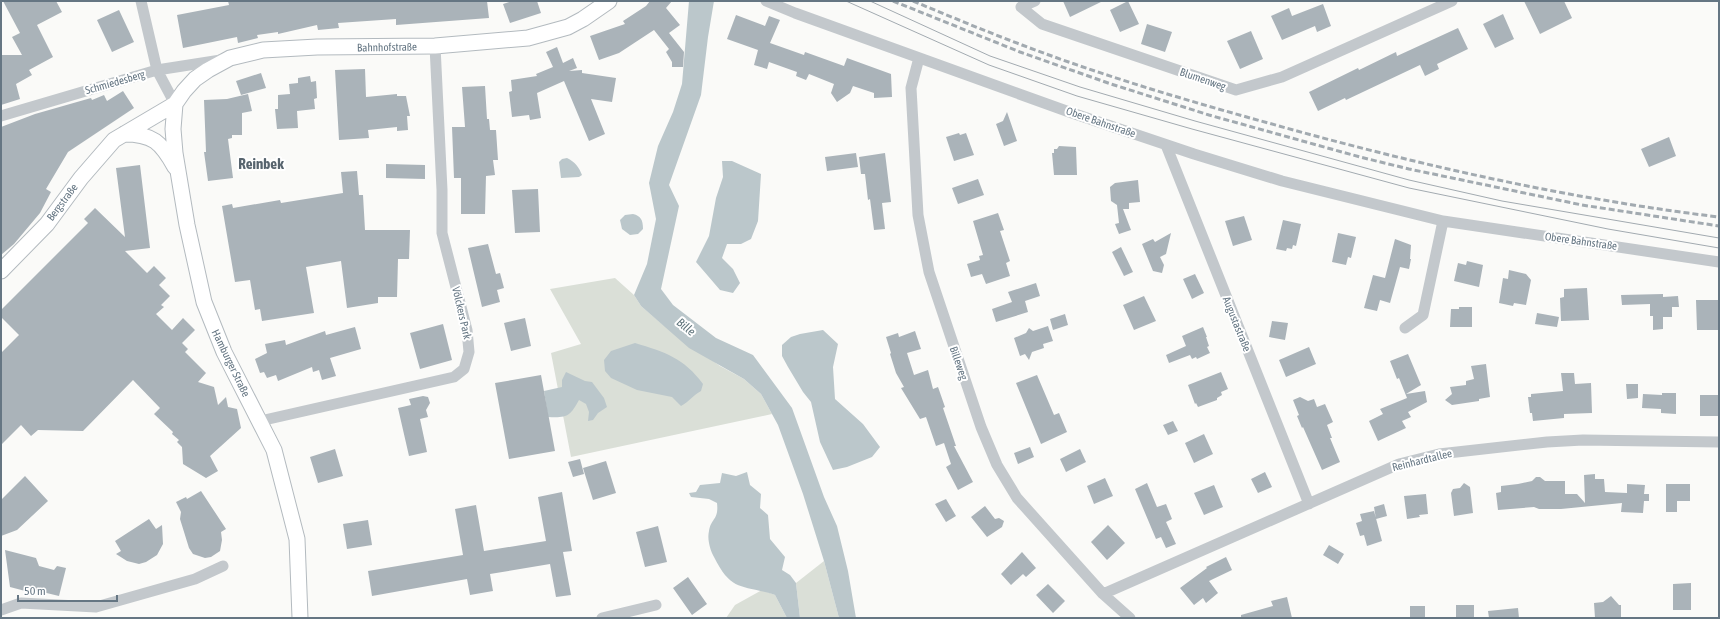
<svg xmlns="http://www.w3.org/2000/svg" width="1720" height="619" font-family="'Asap Condensed',sans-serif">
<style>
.green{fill:#dadfd7}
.water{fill:#bbc7cb}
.building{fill:#aab3b9}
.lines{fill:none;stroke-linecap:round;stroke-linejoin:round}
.secondary-casing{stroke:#b3babf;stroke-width:17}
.street{stroke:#c3c8cc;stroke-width:11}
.secondary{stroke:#fff;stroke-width:15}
.tram{stroke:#a2aab0;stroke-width:1}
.rail{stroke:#a2aab0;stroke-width:3;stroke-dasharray:6 3;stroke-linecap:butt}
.labels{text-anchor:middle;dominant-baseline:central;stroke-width:4;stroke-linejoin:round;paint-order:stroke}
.street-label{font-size:11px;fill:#657683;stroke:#fff}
.water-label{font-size:12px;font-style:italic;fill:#60757c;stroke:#fff}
.district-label{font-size:15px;font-weight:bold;fill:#57646e;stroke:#fff}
</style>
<rect width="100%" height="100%" fill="#fafaf8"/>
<path class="green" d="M615,278l19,17 7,11 21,18 58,42 24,13 17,15 11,20 -201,43 -20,-104 30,-9 -31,-55z
M824,561l15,57h-39l-4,-35z
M762,590l13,5 12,23h-61l9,-13z"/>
<path class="water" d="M689,1h25l-6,36 -7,58 -32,90 10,21 -18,83 12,16 43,33 37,17 39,53 32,89 13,29 11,45 8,47h-17l-15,-57 -21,-67 -25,-69 -17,-31 -17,-15 -55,-31 -48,-42 -7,-11 13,-31 9,-45 -7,-36 9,-37 15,-34 9,-28z
M567,158c8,4 12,9 15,17l-3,2 -18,1 -2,-16 3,-3z
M722,161h10l29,13 -3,47 -7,18 -10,5h-14l-5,14 11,11 7,14 -7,10 -13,-3 -24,-28 13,-26 7,-38 7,-21z
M633,214c8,2 10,6 10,15l-5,5 -8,1 -8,-6 -2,-9 5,-5z
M823,330l15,14 -5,23 2,32 28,25 17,23 -8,10 -25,10 -14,3 -13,-28 -9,-40 -8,-10 -15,-25 -6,-11v-11l9,-8 9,-3z
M635,343c30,9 49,15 68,41l-2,7c-8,4 -12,11 -20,15l-9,-9 -35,-7 -26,-12 -6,-7 -1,-11 7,-9z
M566,372l19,9 7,1 12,16 3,9 -9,6 -5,7 -5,1 1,-9 -3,-8 -7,-4c-9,16 -11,18 -31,17l-4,-26 18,-4v-7z
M747,472l3,13 11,9 -1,14 8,7 2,24 15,18 -3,13 8,5 6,8 4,35h-13l-12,-23c-33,-11 -43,-2 -61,-38 -4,-7 -7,-18 -5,-26 2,-13 10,-11 8,-28l-8,-4 -18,-2 -2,-4 7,-1 4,-7 20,-2 2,-10 14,3z"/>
<path class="building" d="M3,1h53l6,11 -25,13 16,32 -24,13 3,5 -16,9 4,15 -19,6v-50h21l-10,-18 8,-4z
M228,1h259l2,17 -93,7v-6l-58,4 1,5 -21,2 -1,-5 -39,9v-2l-21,3 1,3 -20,5 -1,-6 -54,11 -6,-33 52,-10z
M512,1h25l4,12 -31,10 -7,-19z
M650,1h22l-6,7 14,17 -11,8 15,19 -1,15h-11v-5l-6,-10 3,-3 -15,-19 -35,23 -20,7 -9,-24 35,-12 -2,-3 23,-15z
M1063,1h40l-33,16z
M1128,1l11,23 -19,8 -10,-22z
M1524,1h40l8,17 -32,16z
M1323,4l8,22 -14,6 -2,-6 -33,14 -11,-24 18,-8 3,8z
M119,10l15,32 -22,10 -15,-32z
M1503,14l11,25 -19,9 -12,-24z
M736,15l29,11 4,-10 11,4 -10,23 34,12 1,-3 39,14 3,-8 44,16 1,23 -18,1v-5l-21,-7 -3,7 -13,9 -6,-9 3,-9 -25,-10 -3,6 -10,-4 1,-4 -28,-10 -2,7 -13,-4 4,-15 -31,-11z
M1147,24l25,8 -7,20 -24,-8z
M1458,28l10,21 -31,15 2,5 -14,7 -5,-11 -74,35 -1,-2 -27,13 -9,-19 49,-24 1,2 37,-18 1,4z
M1251,31l12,28 -23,10 -13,-28z
M557,47l6,16 10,-5 4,10 -8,3 13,-1v3l34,5 -4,24 -21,-3 14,35 -16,7 -25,-60 -27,12 4,25 -11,2 -1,-5 -17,2 -3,-25 3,-1 -1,-11 26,-4 -1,-2 17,-7 -7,-15z
M365,69l1,28 31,-3v2h9l4,20h-3l1,14 -11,1v-4l-29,3 1,8 -30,2 -4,-70z
M261,73l5,15 -25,7 -5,-14z
M310,76l1,6 5,-1 1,17 -3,1 1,10 -18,2 1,17 -21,1 -2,-20h3v-14l12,-1 -1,-10 9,-1v-5z
M485,86l2,33h2l1,11h6l2,30h-5l2,15 -9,1 -1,38h-24v-36h-7l-2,-51h13l-3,-40z
M123,91l11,17 -66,44 -22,37 5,3 -11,21 -26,31 -13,11v-128l34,-13 56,-16 1,2 12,-5 3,6z
M248,94l4,17 -10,2v22h-10v3l-4,1 5,39 -25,3 -4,-29h2l-2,-52 23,-1z
M1007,112l10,29 -13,5 -8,-22 7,-3z
M959,133l1,2 6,-2 8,22 -20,6 -8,-24z
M1669,137l7,19 -27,11 -8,-18z
M1059,146l17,1 1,28h-23l-2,-22h2v-4h3z
M856,153l2,14 -31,4 -2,-14z
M885,153l6,49 -9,1 3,26 -11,1 -4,-31 -2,1 -3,-26h-4l-2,-17z
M386,164l39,1v14l-39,-1z
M140,165l10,83 -25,3 22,22 7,-7 12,12 -7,7 11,11 -9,9 3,2 -8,7 16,16 11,-12 12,12 -13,13 6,6 -3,3 21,21 -8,9 16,5 4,18 8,-8 2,10 9,2 4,19 -31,28 8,15 -12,7 -23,-14 -1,-17 -5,-5 2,-2 -7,-6 1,-2 -19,-18 6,-6 -27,-28 -50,51 -45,-1 -7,6 -10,-11 -20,20v-92l18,-18 -18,-18v-7l87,-87 -4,-4 11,-11 30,29 -9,-69z
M357,171l2,24h4l2,35h45l-1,29h-11l-1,38h-19v6l-31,5 -6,-47 -35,6 8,46 -52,8 -2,-12 -5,1 -5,-30 -15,2 -13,-76 10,-2 1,4 47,-8 1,3 62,-10 -2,-21z
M978,179l6,16 -26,9 -6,-16z
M1138,180l2,22 -11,1v6h-6l8,21 -12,4 -4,-10 4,-1 -2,-18 -6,-4 -1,-14 5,-4z
M538,189l2,43 -25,1 -3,-43z
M998,213l6,17 -4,1 10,30 -4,2 4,13 -24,8 -4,-10 -11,3 -4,-13 13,-4 -1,-4 4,-1 -10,-34z
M1244,216l8,24 -19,6 -8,-25z
M1283,220l18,4 -5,22 -3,-1 -1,4 -5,-1 -1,3 -10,-2z
M1171,233l-5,21 -6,3 4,8 -2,8 -9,-2 -11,-27 11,-5 2,3z
M1338,233l18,4 -5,21 -3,-1 -2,8 -14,-3z
M1395,239l16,6 -1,14h1l-2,10 -9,-2 -10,36 -10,-3 -3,11 -13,-3 9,-33 12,3z
M488,244l8,30 4,-1 4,15 -7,2 3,12 -18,5 -14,-59z
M1121,247l12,25 -9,4 -12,-24z
M1467,261l16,4 -4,22 -25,-6 4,-18 8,2z
M1509,270l17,4 5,6 -5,25 -12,-2 -1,3 -14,-3 4,-25 5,1z
M1195,274l9,19 -12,6 -9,-20z
M1036,283l4,13 -15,5 3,11 -32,10 -4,-13 20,-7 -4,-10z
M1587,288l2,32 -28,1 -1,-23 4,-1v-8z
M1663,294v3l15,-1 1,11h-7v10h-9v12l-10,1v-14h-3v-12l-28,1 -1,-10z
M1144,296l12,25 -22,9 -11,-25z
M1696,300h22v30h-21z
M1459,307h13v20h-22l1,-18h8z
M1537,313l22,4 -2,10 -22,-3z
M1065,314l3,11 -15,5 -3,-11z
M525,318l6,28 -20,5 -7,-28z
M1272,321l16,2 -3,17 -16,-3z
M443,324l9,36 -32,9 -10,-36z
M1048,326l5,15 -10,3 1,4 -12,4 -3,8 -4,-6 -5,2 -6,-18 12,-5 3,-5 4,3z
M355,327l6,22 -31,9 6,18 -14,4 -3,-10 -6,2 -1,-5 -34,14 -2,-6 -9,3 -3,-6 -4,1 -5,-14 12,-6 -2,-9 20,-4 1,5 39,-14 1,4z
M1203,327l4,10h-1l3,9 -2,1 3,6 -13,6 -1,-2 -4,2 -2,-4 -21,8 -3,-8 20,-9 -4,-10z
M915,331l6,18 -14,4 7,22 14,-5 5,19 5,-2 7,20 -2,1 13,38h-2l19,36 -15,8 -12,-23 5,-3 -7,-21 -8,3 -10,-29 -6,2 -19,-31 3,-1 -8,-14 -6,-19 1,-1 -5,-16 12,-4 1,4z
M1309,347l7,17 -30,13 -7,-17z
M1408,354l13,31 -15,9 19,-3 2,11 -19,10 3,5 -9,4 4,7 -28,13 -9,-20 14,-7 -3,-5 27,-11 -8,-20 -2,1 -7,-18z
M1486,364l4,33 -11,2v2l-27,4 -7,-5 7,-6 -2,-7 16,-2v-4l8,-2 -3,-13z
M1221,372l7,17 -7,3 1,3 -5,3v2l-19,7 -2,-4 -1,1 -7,-19z
M1561,373h13l1,11 16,-1 1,30 -28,1v4l-31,3 -1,-8h-2l-2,-16h3v-3l32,-3z
M541,375l14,76 -46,8 -14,-76z
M1037,375l17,40 5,-2 8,19 -26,12 -25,-61z
M1626,384h12v14l-11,1z
M1662,393h14v21l-15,-1v-4l-19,-1 1,-14 19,1z
M1700,395h19v21h-19z
M423,396l5,1 2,6 -4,7 2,7 -8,2 7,33 -18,4 -11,-48 13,-3 -2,-6z
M1300,397l8,4 6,-2 3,8 8,-3 8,18 -6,3 5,13h-2l10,24 -18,8 -19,-43 -1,1 -5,-12 2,-1 -6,-15z
M1173,421l5,10 -10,4 -5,-10z
M1204,434l9,20 -19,9 -9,-20z
M1030,447l4,10 -16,7 -4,-11z
M335,449l8,27 -25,7 -8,-26z
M1080,449l6,13 -20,10 -6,-13z
M580,459l4,15 -11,3 -5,-15z
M606,461l10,32 -23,7 -10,-32z
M1265,472l7,15 -14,6 -7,-14z
M1595,474v5h9l1,13 22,1v-9l18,1 -1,9h5v7h-5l-1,12 -22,-1 1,-9 -61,6h-22l-5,-2 -36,3 -2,-17 5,-1v-6l17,-2 14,-3 4,-4h4l5,4h20v13h12l8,9 -1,-28z
M25,476l23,25 -31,29 -16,6v-36z
M1105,478l8,18 -19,8 -7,-18z
M1147,483l10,24 9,-3 6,15 -6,3 10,22 -10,4 -5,-11 -5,2 -21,-50z
M1464,483l6,4 3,26 -19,3 -3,-23 2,-4 7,-1z
M1666,484h24v17h-13v11h-11z
M1214,485l9,22 -19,8 -10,-22z
M201,491l25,38 -5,3 1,8 -2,11 -9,6 -6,1 -12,-4 -4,-6 -9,-29 1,-7 -5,-10 10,-5 1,2z
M562,492l10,59 -9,1 8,43 -15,2 -6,-33 -60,10 3,17 -23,4 -3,-16 -95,17 -4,-25 95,-16 -8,-46 21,-4 8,46 62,-10 -8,-44z
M1426,494l2,20 -9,1 1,2 -13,2 -3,-23z
M946,499l10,17 -10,6 -11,-18z
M1384,504l3,12 -11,3 -2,-12z
M985,506l10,13 4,-1 5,3 -2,6 -15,10 -16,-20z
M1374,511l8,30 -15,5 -3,-11 -4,1 -4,-13 6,-2 -2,-7z
M149,519l7,10 6,-4 1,19 -6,11 -11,7 -7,2 -12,-3 -11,-7 5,-3 -6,-10z
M368,520l4,25 -25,4 -4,-25z
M1108,525l17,18 -18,17 -16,-18z
M658,526l9,36 -22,5 -9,-35z
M1329,545l15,9 -6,10 -15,-9z
M5,550l31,8 3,8 15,4 3,-4 9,2 -7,28 -29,-7 -1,3 -19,-5z
M1022,552l14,16 -10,9 -3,-3 -12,11 -10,-11z
M1226,557l6,13 -23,11 9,12 -12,10 -3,-5 -9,7 -14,-17 27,-20 -1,-1z
M688,577l19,27 -15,11 -19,-27z
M1691,583v27h-18v-26z
M1048,584l17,17 -12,12 -17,-18z
M1611,596l8,9h2v13h-26l-1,-15 9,-1z
M1287,597l5,21h-51v-3l32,-9 -2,-5z
M1456,605h18v13h-18z
M1410,606h15v12h-15z
M1518,608l1,10h-30l-1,-7z"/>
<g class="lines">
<defs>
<path id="secondary" d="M175,104l-2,25 2,24 12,72 17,77 20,50 50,98 23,89 3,79
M124,134c29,0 37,8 51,33
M1,271l46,-47 34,-46 33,-38 61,-36 9,-13 11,-12 13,-9 22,-12 33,-8 54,-3 118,-1 93,-8 40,-11 15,-8 26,-18"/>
</defs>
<use href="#secondary" class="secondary-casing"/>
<path class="street" d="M141,1l16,69 18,34
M766,1l29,12 277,100 122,41 88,27 161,40 276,41
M1021,7l21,17 194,66 46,-13 170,-76
M1021,7l14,-6
M919,58l-8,30 7,127 11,57 52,155 16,38 20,33 86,96 27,24
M1,116l156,-46 64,-10
M1166,145l143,359
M1405,328l18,-13 20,-94
M260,421l194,-44 10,-8 5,-17 -2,-22 -25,-97v-43l-7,-144
M1103,594l296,-130 40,-10 108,-12 36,-2 136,2
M1,610l20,-7 75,4 99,-28 28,-13
M602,618l54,-13"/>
<use href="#secondary" class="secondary"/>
<path class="tram" d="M846,1l143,64 88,31 115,33 217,59 199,41 111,19
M870,1l120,55 90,31 115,34 214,59 93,21 217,37"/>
<path class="rail" d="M893,1l127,51 91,32 98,31 151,42 49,12 173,36 137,21
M913,1c36,15 72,30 109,44 84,32 170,57 257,81 144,40 291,73 440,91"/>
</g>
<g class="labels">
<g class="street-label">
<text transform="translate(387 47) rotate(-1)">Bahnhofstraße</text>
<text transform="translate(1203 79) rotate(19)">Blumenweg</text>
<text transform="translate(115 82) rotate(-16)">Schmiedesberg</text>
<text transform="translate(1101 122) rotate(19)">Obere Bahnstraße</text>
<text transform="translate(62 202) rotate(-53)">Bergstraße</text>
<text transform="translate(1581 241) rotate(8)">Obere Bahnstraße</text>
<text transform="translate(462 313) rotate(77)">Völckers Park</text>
<text transform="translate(1237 324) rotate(68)">Augustastraße</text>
<text transform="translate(231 363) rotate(64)">Hamburger Straße</text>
<text transform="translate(959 363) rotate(71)">Billeweg</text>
<text transform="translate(1422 460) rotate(-14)">Reinhardtallee</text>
</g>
<g class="water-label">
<text transform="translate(686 327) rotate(39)">Bille</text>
</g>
<g class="district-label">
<text x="261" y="163">Reinbek</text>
</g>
</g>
<rect width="1720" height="619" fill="none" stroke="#657683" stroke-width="4"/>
<path d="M18 595v6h99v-6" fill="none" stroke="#657683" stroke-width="2"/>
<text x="24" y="595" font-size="12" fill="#657683" stroke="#ffffff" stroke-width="3" paint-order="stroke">50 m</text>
</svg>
